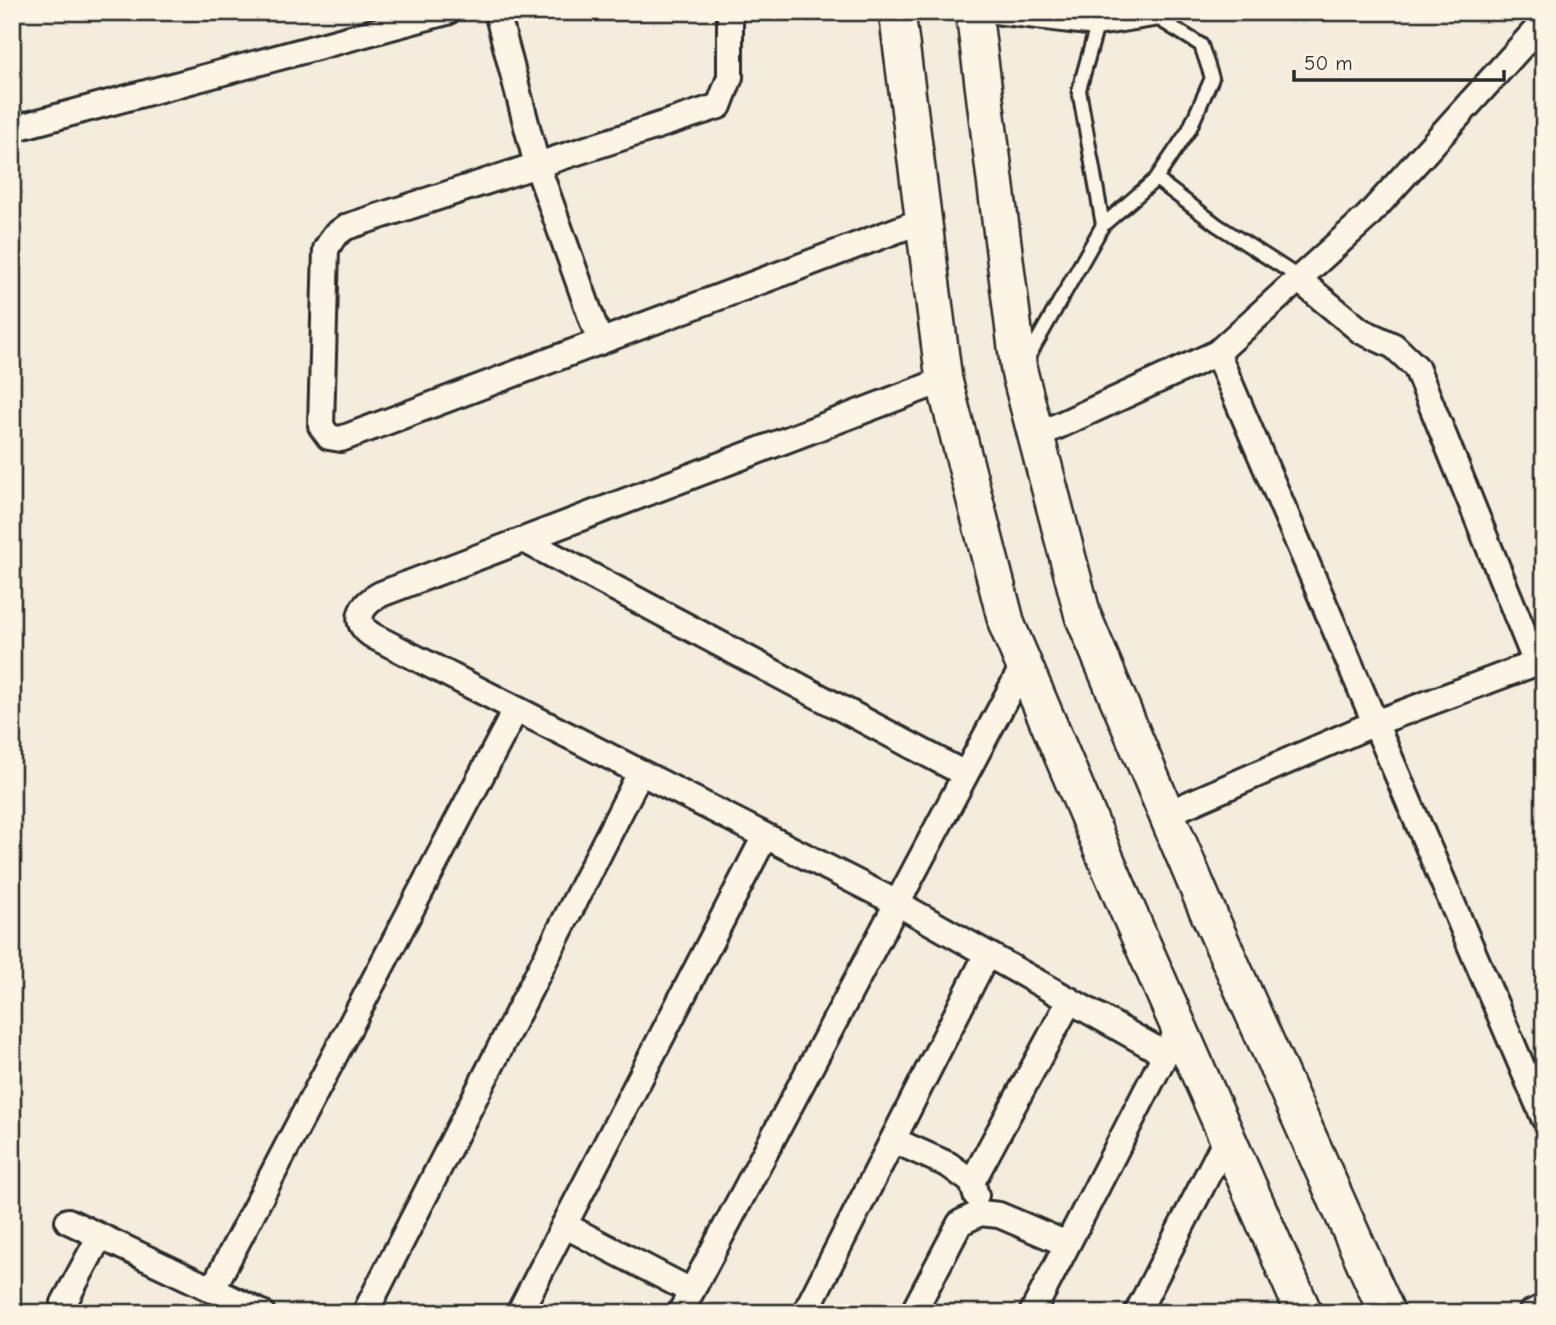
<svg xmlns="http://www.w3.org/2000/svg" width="1556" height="1325" font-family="'Comic Neue',sans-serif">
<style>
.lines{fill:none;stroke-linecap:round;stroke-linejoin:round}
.lane-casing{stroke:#2b2b2b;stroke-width:18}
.street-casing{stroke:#2b2b2b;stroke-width:30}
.secondary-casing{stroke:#2b2b2b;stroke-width:40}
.lane{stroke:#fcf5e5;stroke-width:12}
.street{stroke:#fcf5e5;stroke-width:24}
.secondary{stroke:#fcf5e5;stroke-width:35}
</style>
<rect width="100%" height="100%" fill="#f4edde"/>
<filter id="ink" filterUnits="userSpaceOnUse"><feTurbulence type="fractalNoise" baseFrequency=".0143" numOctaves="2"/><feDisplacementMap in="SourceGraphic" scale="14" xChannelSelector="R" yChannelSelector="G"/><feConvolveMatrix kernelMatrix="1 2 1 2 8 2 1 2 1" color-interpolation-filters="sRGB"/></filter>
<g filter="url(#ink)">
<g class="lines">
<defs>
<path id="lane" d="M976,15l120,14 63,-10 42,26 11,33 -23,52 -33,49 -53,46 -76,134
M1096,29l-17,61 24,135
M1156,179l61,46 83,53"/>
<path id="street" d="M497,12l40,153 63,177
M730,12v65l-11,29 -373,121 -12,9 -8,13 -5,177 8,11 12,2 583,-219
M12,129l435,-117
M1298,279l63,52 33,15 22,21 120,296
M1217,353l327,765
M944,380l-563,214c-21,11 -31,29 -6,43l522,266 268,151
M1036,436l181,-83 150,-136 177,-196
M524,540l441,234
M1166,814l209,-91 169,-63
M893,1140l56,25 23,17 4,13
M972,1182l98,-182
M68,1221l194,92
M564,1225l127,66
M212,1290l304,-581
M63,1313l1,-10 36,-67
M365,1313l275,-540
M519,1313l246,-477
M680,1313l344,-649
M805,1313l182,-359
M913,1313l47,-90 20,-10 19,2 68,29
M1032,1313l140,-272
M1137,1313l90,-176
M1531,1313l13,-6"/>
<path id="secondary" d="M897,12l47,368 63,245 121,286 176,402
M974,12l45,359 64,245 121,287 183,410"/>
</defs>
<use href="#lane" class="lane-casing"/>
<use href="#street" class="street-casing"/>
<use href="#secondary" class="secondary-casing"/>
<use href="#lane" class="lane"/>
<use href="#street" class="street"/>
<use href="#secondary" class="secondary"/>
</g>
</g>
<rect width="1556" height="1325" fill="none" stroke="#fcf5e5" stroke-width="42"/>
<rect x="21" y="21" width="1514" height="1283" fill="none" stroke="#2b2b2b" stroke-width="2.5" filter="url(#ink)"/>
<path d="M1294 70v10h210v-10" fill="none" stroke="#2b2b2b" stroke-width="3.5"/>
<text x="1304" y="70" font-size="21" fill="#2b2b2b" stroke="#fcf5e5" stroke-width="5" paint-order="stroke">50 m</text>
</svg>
